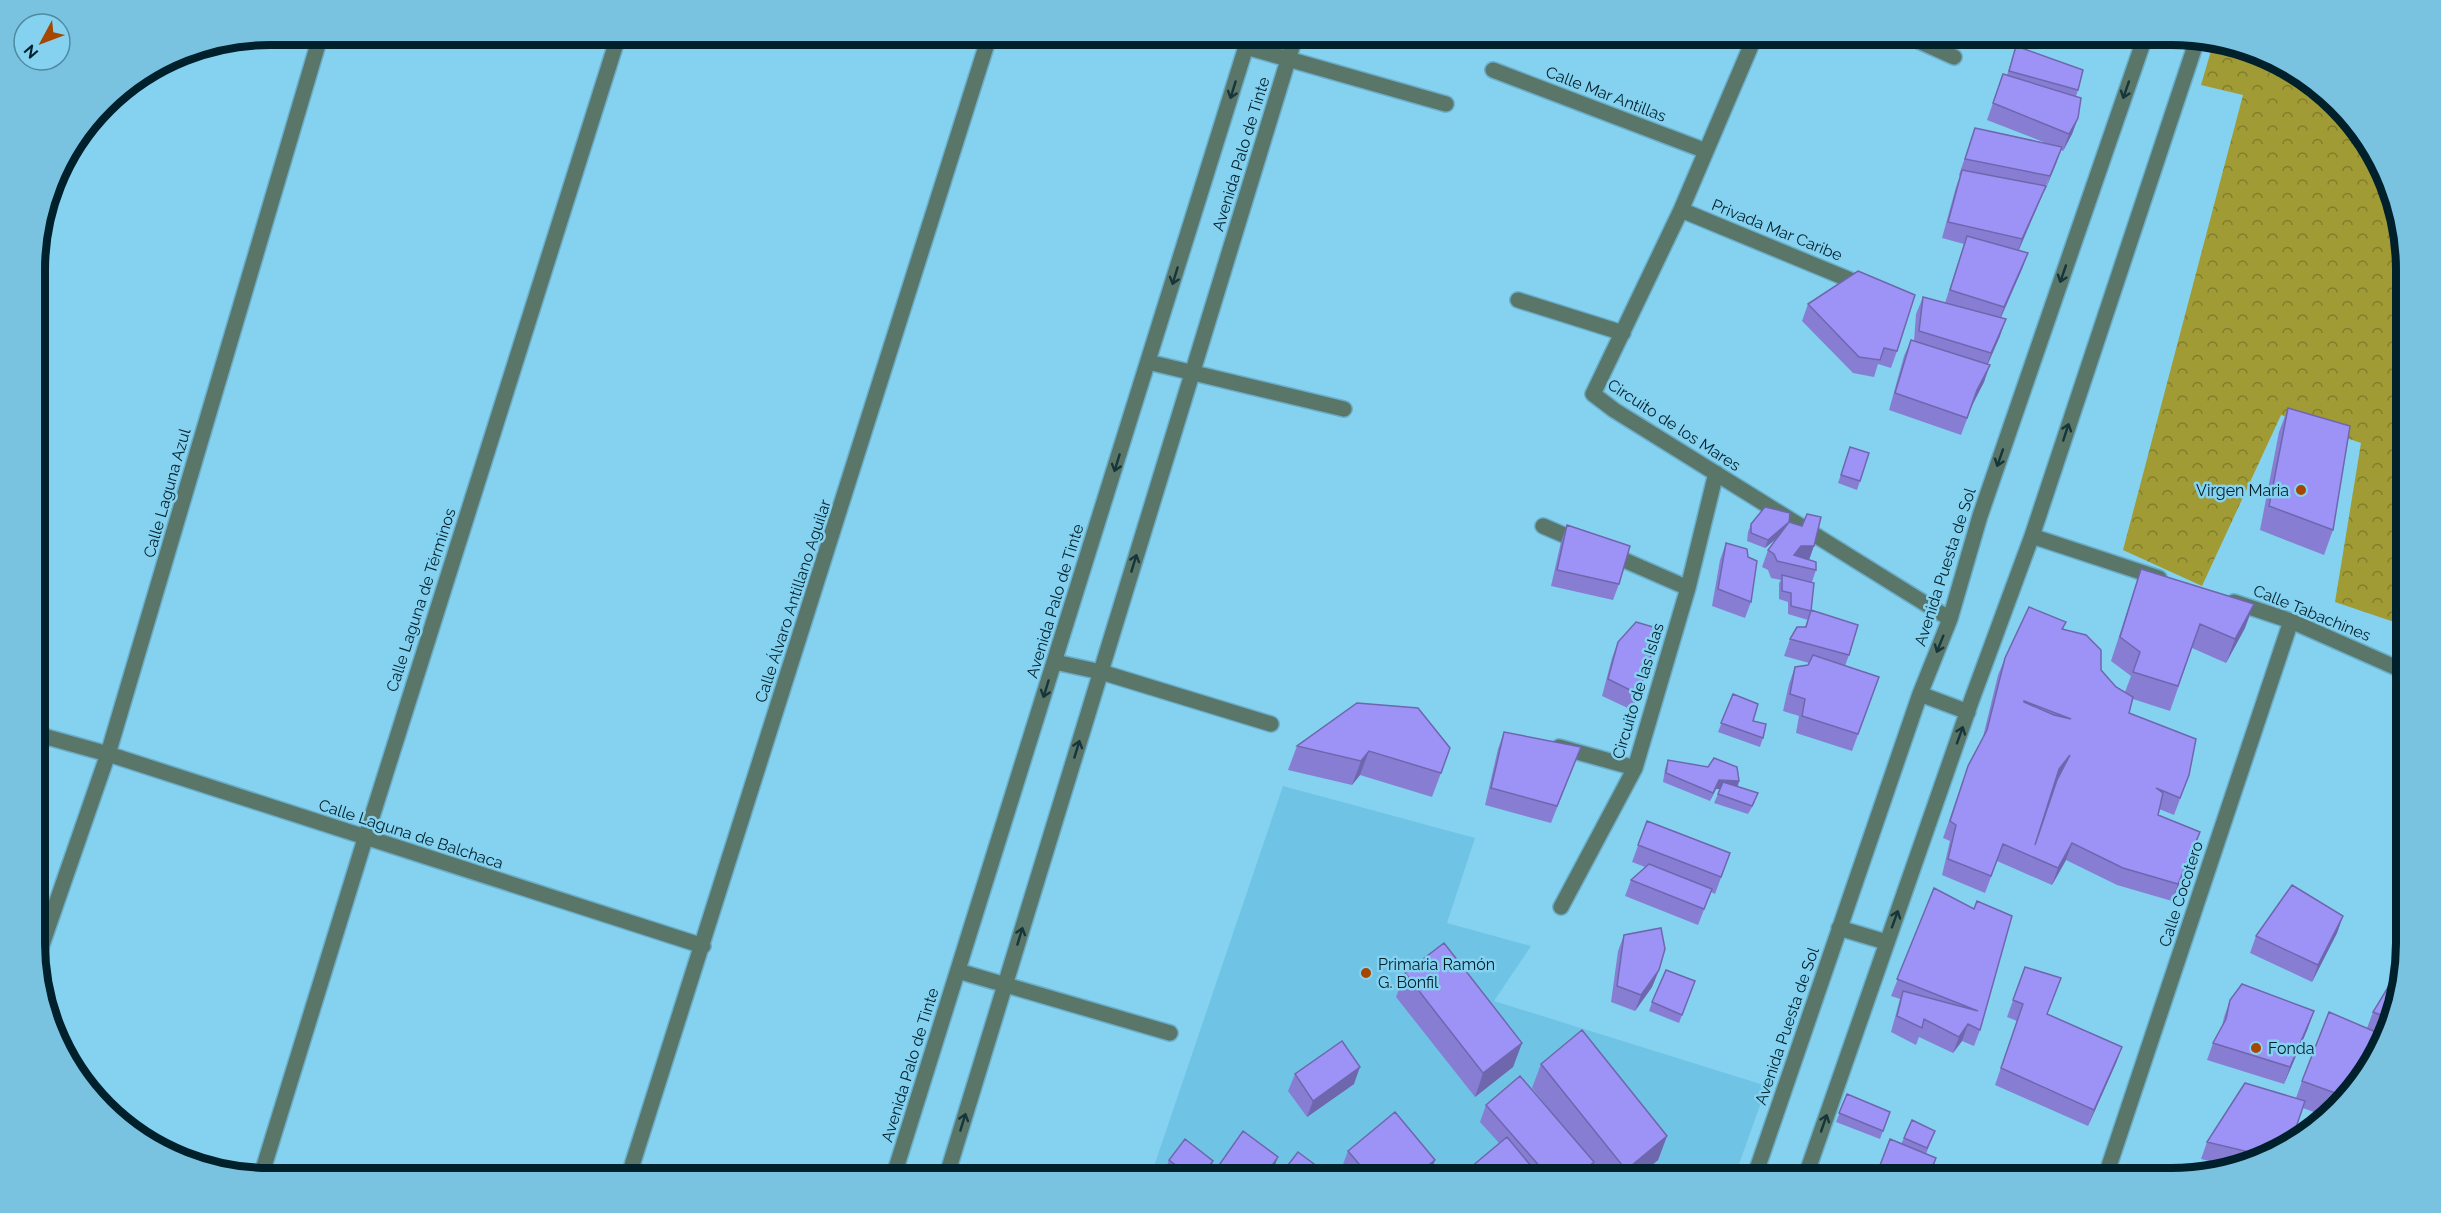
<svg xmlns="http://www.w3.org/2000/svg" width="2441" height="1213" font-family="Raleway,sans-serif">
<style>
.built{fill:#6fc4e6}
.forest{fill:url(#forest-crowns)}
.lines{fill:none;stroke-linecap:round;stroke-linejoin:round}
.minor-casing{stroke:#6aaec9;stroke-width:18}
.minor{stroke:#597669;stroke-width:15}
.wall{fill:#877ed4;fill-rule:evenodd}
.shaded-wall{fill:#6e67ad}
.building{fill:#9d93f7;stroke:#6e67ad;stroke-width:1.5;fill-rule:evenodd}
.oneway{stroke:#16363a}
.poi-dot{fill:#a74600;stroke:#85d1f0;stroke-width:2}
.labels{text-anchor:middle;dominant-baseline:central;stroke-width:5;stroke-linejoin:round;paint-order:stroke}
.street-label{font-size:16px;fill:#00202b;stroke:#85d1f0}
.poi-label{font-size:16px;fill:#00202b;stroke:#85d1f0;text-anchor:start}
.rim{fill:none;stroke:#00202b;stroke-width:8}
</style>
<defs>
<pattern id="forest-crowns" width="20" height="18" patternUnits="userSpaceOnUse" patternTransform="scale(1.5)"><rect width="20" height="18" fill="#a09b34"/><path d="M2 6a3 3 0 1 1 6 0M12 15a3 3 0 1 1 6 0" fill="none" stroke="#807e2c"/></pattern>
</defs>
<rect width="100%" height="100%" fill="#85d1f0"/>
<path class="built" d="M1283,786l192,52 -28,85 84,23 -37,55 273,85 -33,92h-584z"/>
<path class="forest" d="M2213,44l62,15 83,68 31,53 16,59 1,387 -71,-24 26,-159 -80,-28 -79,171 -79,-36 120,-455 -42,-10z"/>
<g class="lines">
<defs>
<path id="minor" d="M1756,34l-75,176 -88,184 21,16 336,209
M1903,34l51,23
M1246,47l200,57
M1493,70l213,81
M1681,210l179,74
M1518,300l105,33
M1148,362l196,47
M1543,526l37,16
M2032,536l127,42
M1608,553l80,35
M2234,602l57,19 115,51
M1055,662l46,10 170,52
M1920,694l48,18
M36,734l72,20 595,192
M1559,747l76,21
M1561,907l74,-139 53,-180 28,-115
M1839,928l47,14
M37,959l71,-205 213,-720
M958,971l212,62
M261,1176l104,-337 254,-805
M628,1178l362,-1144
M893,1178l357,-1144
M946,1178l350,-1144
M1754,1178l166,-484 30,-75 30,-103 166,-482
M1805,1178l167,-479 60,-163 165,-496
M2105,1178l186,-557"/>
</defs>
<use href="#minor" class="minor-casing"/>
<use href="#minor" class="minor"/>
</g>
<path class="wall" d="M2016,46l62,44 -2,6 2,22 -6,16 -9,17 -2,-1 -42,100 9,3 -6,16 -21,49 -1,18 -12,28 -4,18 -12,24 -11,29 -72,-25 15,-54 7,-16 3,1 2,-27 7,-17 22,6 19,-59 -22,-6 14,-51 4,-11 -1,-1 16,-47 71,15 -59,-23 16,-46 4,1z
M1808,304l89,47 -6,17 -13,-4 -4,13 -21,-4 -51,-52z
M2288,408l45,122 -9,25 -64,-25 19,-98z
M1850,447l10,34 -3,9 -19,-7z
M1789,522l20,38 7,10 -4,12 -1,29 -3,9 -20,-6v-12l-9,-3v-16l2,-3 -10,-2 -3,-8 -6,-3 6,-17 8,-11 -11,9 -18,-7 1,-9 3,-8z
M1567,525l52,59 -6,16 -62,-14 10,-44z
M1726,543l25,59 -6,16 -33,-12 8,-46z
M2141,569l104,59 -19,35 -34,-15 -22,63 -37,-12 -4,14 60,62 -15,40 -15,-6 -1,6 42,17 -6,16 -22,53 -55,-16 -51,-25 -14,25 -55,-24 -12,32 -43,-18 8,-34 -7,-3 19,-55 21,-46 15,-62 7,-17 61,-36 -3,7 53,58 9,5 6,-16 -20,-15 22,-68zM2056,781l-13,39 11,-36z
M1811,610l38,45 -4,11 34,11 -27,74 -56,-18 3,-17 -16,-5 6,-27 6,-17 13,-2 1,-2 -25,-7 6,-17 15,-12z
M1660,629l-28,81 -30,-14 10,-38 6,-16z
M1733,694l20,27 10,17 -3,9 -42,-15z
M1357,703l84,70 -9,24 -72,-22 -8,10 -64,-15 9,-24z
M1504,732l77,15 -30,76 -66,-18 13,-56z
M1668,760l71,21 -1,6 17,15 -7,12 -34,-11 6,-14h-4l-6,12 -47,-19 2,-13z
M1647,821l83,32 -15,41 -4,-2 -13,33 -73,-29 6,-16 14,-13 -13,-5z
M1934,888l46,142 -6,16 -12,-5 -9,12 -34,-16 -3,8 -25,-13 9,-33 -9,-3z
M2343,916l-6,17 -25,49 -62,-29 6,-17z
M1624,935l35,35 -7,17 -17,24 -24,-9 7,-51z
M2025,967l36,11 -14,36 75,33 -6,16 -28,63 -93,-41 22,-64 -10,-4z
M1405,973l117,70 -9,24 -38,30 -79,-100z
M2399,975l-14,60 -10,-4 7,16 -34,51 -21,19 -24,-9 -56,58 -9,2 -37,-9 6,-17 89,-44 6,-17 65,-53 6,-16z
M1695,981l-16,42 -30,-12 3,-9z
M2230,1000l78,28 -24,56 -77,-24 6,-17 9,-16 2,-10z
M1541,1064l126,72 -9,24 -21,18h-32l-12,-14 -5,14h-130l1,-1 40,-34 -19,-21 6,-17 66,8 -20,-25z
M1295,1074l59,10 -47,33 -19,-26z
M1847,1094l43,18 -10,27 -44,-17z
M1935,1131l-9,23 10,4 -7,20h-54l15,-39 11,5 3,-6z
M1348,1151l87,9 -6,16 -2,2h-76l-9,-11z
M1169,1160l44,1 -3,9 -6,8h-25l-13,-10z"/>
<path class="shaded-wall" d="M2078,118l-6,16 -9,17 6,-17z
M2062,147l-6,17 -12,29 6,-17z
M2046,186l-7,17 -23,53 6,-17z
M2028,253l-6,16 -24,54 6,-16z
M2006,319l-6,17 -15,34 6,-17z
M1990,365l-6,17 -13,25 6,-17z
M1789,522l-3,8 -21,18 3,-8z
M1801,546h13l-6,17 -14,-8z
M2254,604l-9,24 -19,35 9,-24z
M1369,751l-9,24 -8,10 9,-24z
M2070,755l-6,17 -11,14 6,-17z
M1719,780l20,1 -3,9 -20,-1 -6,12z
M2200,832l-6,16 -22,53 6,-17z
M2072,843l-6,17 -14,25 6,-17z
M2343,916l-6,17 -25,49 6,-17z
M1659,970l-7,17 -17,24 6,-16z
M2314,1011l-6,17 -24,56 6,-17z
M1968,1024l-6,17 -9,12 6,-16z
M1522,1043l-9,24 -38,30 8,-24z
M2122,1047l-6,16 -28,63 6,-16z
M1360,1067l-6,17 -47,33 6,-16z
M1667,1136l-9,24 -21,18h-14l3,-8z
M1278,1157l-6,16 -3,5h-6z
M1435,1160l-6,16 -2,2h-15z
M1213,1161l-3,9 -6,8h-4z
M1594,1162l-6,16h-14z"/>
<path class="building" d="M2016,46l67,24 -5,20 -69,-19z
M2003,74l78,24 -3,20 -9,16 -76,-31z
M1975,128l87,19 -12,29 -85,-17z
M1962,170l84,16 -24,53 -74,-17z
M1967,236l61,17 -24,54 -54,-17z
M1858,271l57,24 -18,56 -13,-3 -4,12 -21,-3 -51,-53z
M1923,297l83,22 -15,34 -72,-22z
M1911,340l79,25 -13,25 -10,28 -72,-25z
M2288,408l62,18 -17,104 -64,-24z
M1850,447l19,6 -9,28 -19,-6z
M1765,507l25,6 -1,9 -21,18 -17,-7v-9z
M1807,514l14,3 -7,29h-13l-7,9 22,7v8l-39,-9 -3,-7 -6,-4 21,-28 13,4z
M1567,525l63,21 -11,38 -62,-14z
M1726,543l21,6 1,8 9,4 -6,41 -33,-13z
M2141,569l113,35 -19,35 -35,-15 -22,62 -45,-14 7,-20 -20,-15z
M1782,575l32,8 -3,28 -20,-5v-13l-9,-2z
M2029,607l37,15 -4,7 24,6 15,15v20l15,17 17,10 -4,16 67,26 -7,36 -9,23 -24,-10 7,5 -5,22 42,17 -22,52 -55,-16 -51,-25 -14,25 -55,-24 -12,32 -43,-17 8,-34 -6,-4 18,-55 19,-36 18,-72zM2024,701l47,18 -17,-4 -30,-13zM2070,755l-13,25 -22,65 24,-76z
M1811,610l47,15 -9,30 -59,-16 7,-12h9z
M1636,622l24,7 -22,65 -30,-15 10,-37z
M1813,655l66,22 -21,57 -56,-18 3,-17 -15,-5 5,-27 13,-2z
M1733,694l25,10 -5,17 13,3 -3,14 -42,-15z
M1357,703l61,5 32,40 -9,25 -72,-22 -8,10 -64,-15z
M1504,732l77,15 -24,59 -66,-18z
M1714,758l23,9 2,14 -20,-1 -6,13 -47,-20 2,-13 40,7z
M1723,782l35,11 -6,13 -34,-12z
M1647,821l83,32 -9,24 -83,-32z
M1649,864l63,25 -8,20 -73,-29z
M2292,885l51,31 -25,49 -62,-29z
M1934,888l40,21 3,-8 35,15 -32,114 -12,-6 -9,13 -35,-18 -2,9 -25,-12 6,-25 75,20 -81,-32z
M1661,928l4,21 -6,21 -18,25 -24,-9 7,-51z
M1444,943l78,100 -39,30 -78,-100z
M2025,967l36,11 -14,36 75,33 -28,63 -93,-42 22,-64 -10,-4z
M1666,970l29,11 -13,34 -30,-13z
M2396,974l3,1 -10,43 -16,-6z
M2242,984l72,27 -24,56 -77,-24 13,-24 4,-19z
M2329,1012l56,24 -3,11 -33,51 -47,-17z
M1582,1030l85,106 -41,34 -85,-106z
M1342,1041l18,26 -47,34 -18,-27z
M1520,1076l74,86 -20,16h-24l-64,-73z
M2245,1083l60,18 -15,44 -43,21 -6,1 4,-16 -38,-9z
M1847,1094l43,18 -7,19 -44,-18z
M1395,1112l40,48 -23,18h-41l-23,-27z
M1912,1120l23,11 -8,17 -23,-10z
M1243,1131l35,26 -15,21h-53z
M1507,1137l34,41h-81l-1,-1z
M1185,1139l28,22 -13,17h-7l-24,-18z
M1890,1139l46,19 -8,20h-37l-14,-5z
M1298,1152l28,21 -4,5h-44z"/>
<defs><path id="oneway-shaft" d="M-6 0H5M1.5-3L5.5 0L1.5 3" fill="none" stroke-width="1.6" stroke-linecap="round" stroke-linejoin="round" transform="scale(1.5)"/></defs>
<g class="oneway">
<use href="#oneway-shaft" transform="translate(1233 90) rotate(107)"/>
<use href="#oneway-shaft" transform="translate(2126 90) rotate(109)"/>
<use href="#oneway-shaft" transform="translate(2063 274) rotate(109)"/>
<use href="#oneway-shaft" transform="translate(1175 276) rotate(107)"/>
<use href="#oneway-shaft" transform="translate(2066 432) rotate(-72)"/>
<use href="#oneway-shaft" transform="translate(2000 458) rotate(109)"/>
<use href="#oneway-shaft" transform="translate(1117 463) rotate(107)"/>
<use href="#oneway-shaft" transform="translate(1134 563) rotate(-73)"/>
<use href="#oneway-shaft" transform="translate(1940 644) rotate(112)"/>
<use href="#oneway-shaft" transform="translate(1046 689) rotate(107)"/>
<use href="#oneway-shaft" transform="translate(1960 735) rotate(-70)"/>
<use href="#oneway-shaft" transform="translate(1077 749) rotate(-73)"/>
<use href="#oneway-shaft" transform="translate(1895 919) rotate(-70)"/>
<use href="#oneway-shaft" transform="translate(1020 936) rotate(-73)"/>
<use href="#oneway-shaft" transform="translate(963 1122) rotate(-73)"/>
<use href="#oneway-shaft" transform="translate(1824 1123) rotate(-71)"/>
</g>
<g class="poi-dot">
<circle cx="2301" cy="490" r="6"/>
<circle cx="1366" cy="973" r="6"/>
<circle cx="2256" cy="1048" r="6"/>
</g>
<g class="labels">
<g class="street-label">
<text transform="translate(1606 94) rotate(21)">Calle Mar Antillas</text>
<text transform="translate(1241 154) rotate(-73)">Avenida Palo de Tinte</text>
<text transform="translate(1777 230) rotate(22)">Privada Mar Caribe</text>
<text transform="translate(1674 425) rotate(33)">Circuito de los Mares</text>
<text transform="translate(167 493) rotate(-74)">Calle Laguna Azul</text>
<text transform="translate(1945 567) rotate(-72)">Avenida Puesta de Sol</text>
<text transform="translate(421 600) rotate(-72)">Calle Laguna de Términos</text>
<text transform="translate(793 601) rotate(-72)">Calle Álvaro Antillano Aguilar</text>
<text transform="translate(1055 601) rotate(-73)">Avenida Palo de Tinte</text>
<text transform="translate(2312 613) rotate(22)">Calle Tabachines</text>
<text transform="translate(1638 691) rotate(-73)">Circuito de las Islas</text>
<text transform="translate(411 834) rotate(18)">Calle Laguna de Balchaca</text>
<text transform="translate(2181 894) rotate(-72)">Calle Cocotero</text>
<text transform="translate(1787 1026) rotate(-71)">Avenida Puesta de Sol</text>
<text transform="translate(910 1065) rotate(-73)">Avenida Palo de Tinte</text>
</g>
<g class="poi-label">
<text x="2289" y="490" text-anchor="end">Virgen Maria</text>
<text x="1378" y="964">Primaria Ramón<tspan x="1378" dy="18">G. Bonfil</tspan></text>
<text x="2268" y="1048">Fonda</text>
</g>
</g>
<path d="M0 0H2441V1213H0ZM270 45H2171A225 225 0 0 1 2396 270V943A225 225 0 0 1 2171 1168H270A225 225 0 0 1 45 943V270A225 225 0 0 1 270 45Z" fill="#7ac3e0" fill-rule="evenodd"/>
<path class="rim" d="M270 45H2171A225 225 0 0 1 2396 270V943A225 225 0 0 1 2171 1168H270A225 225 0 0 1 45 943V270A225 225 0 0 1 270 45Z"/>
<g transform="translate(42 42) rotate(229)"><circle r="28" fill="#85d1f0" stroke="#508aa1" stroke-width="1.5"/>
<path d="M0-4.5L10 22L0 15L-10 22Z" fill="#a74600"/>
<text y="-9" font-size="16" font-weight="bold" text-anchor="middle" fill="#00202b">N</text>
</g>
</svg>
